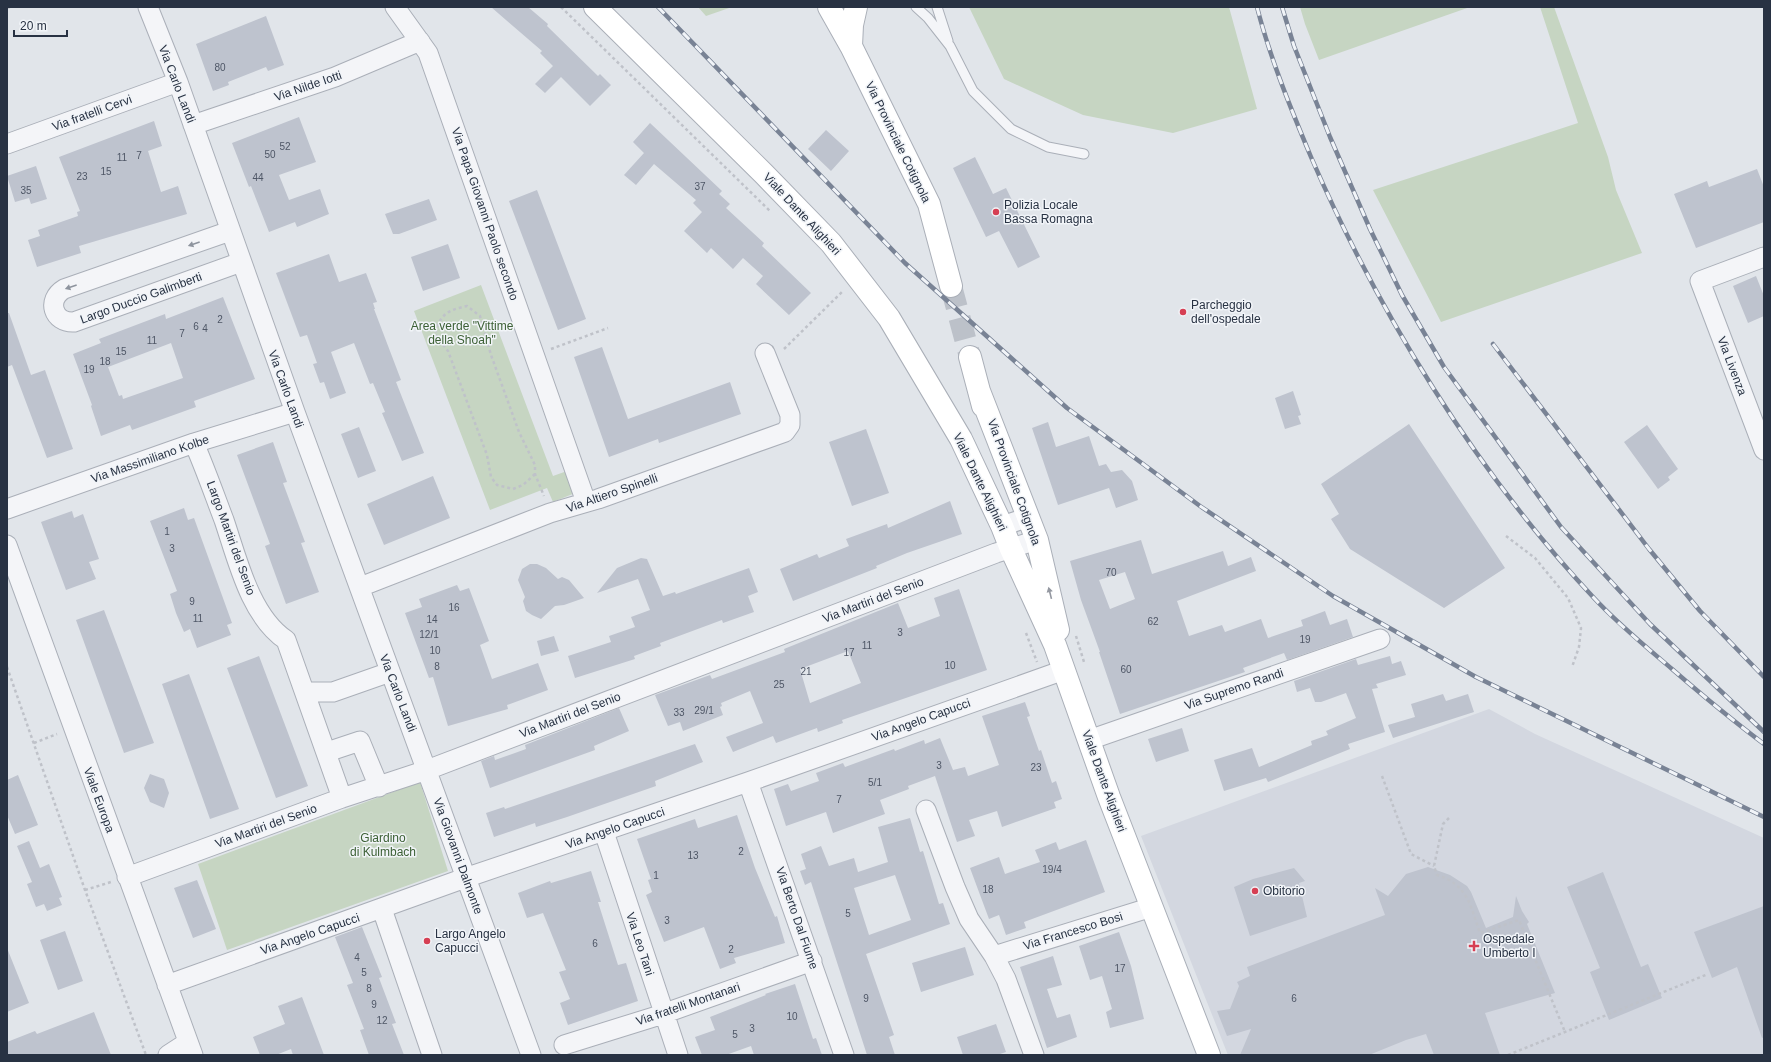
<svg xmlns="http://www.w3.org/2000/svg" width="1771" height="1062" font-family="Helvetica,sans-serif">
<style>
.built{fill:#d3d7e0}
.green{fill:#c6d5c2}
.building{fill:#bec3ce;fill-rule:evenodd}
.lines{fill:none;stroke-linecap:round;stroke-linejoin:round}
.secondary-tunnel{stroke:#bcc1c9;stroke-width:22;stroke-dasharray:22 11;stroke-linecap:butt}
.lane-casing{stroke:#aaafb8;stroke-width:11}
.street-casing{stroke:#aaafb8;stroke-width:21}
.secondary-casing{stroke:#aaafb8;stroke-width:24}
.path{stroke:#bfc2c9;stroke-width:2.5;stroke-dasharray:3 3;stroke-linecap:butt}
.lane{stroke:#f4f5f8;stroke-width:9}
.street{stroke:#f4f5f8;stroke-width:19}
.secondary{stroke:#fff;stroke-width:22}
.rail-casing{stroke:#798395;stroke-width:4.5}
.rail{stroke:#f1f4f8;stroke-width:3;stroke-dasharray:9;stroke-linecap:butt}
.oneway{fill:#8e949e}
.oneway2{fill:#9498a1}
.poi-dot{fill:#d63f53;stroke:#f1f4f8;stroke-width:1.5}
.labels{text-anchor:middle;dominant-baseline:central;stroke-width:3;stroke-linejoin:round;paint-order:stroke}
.number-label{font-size:10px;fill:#4e5666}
.street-label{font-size:12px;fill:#283243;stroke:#f1f4f8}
.poi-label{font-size:12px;fill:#283243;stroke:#f1f4f8;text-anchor:start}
.park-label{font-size:12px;fill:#3c6035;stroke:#f1f4f8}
</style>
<rect width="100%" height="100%" fill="#e1e5ea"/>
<path class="built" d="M1489,709l46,25 229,104v217h-536l-87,-219z"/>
<path class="green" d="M698,7h34l-26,9z
M969,7h260l28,102 -84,24 -90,-18 -79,-36z
M1300,7h170l-151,53 -14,-36z
M1540,7h14l54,150 8,33 26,63 -201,69 -68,-132 205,-67z
M481,285l72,191 14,-5 8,22 -22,9 -6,-14 -57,22 -76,-199z
M420,782l28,89 -221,79 -29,-86z"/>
<path class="building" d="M491,7h37l20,17 -1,2 51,50 2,-2 11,11 -21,21 -29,-29 -16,16 -10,-9 18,-18 -13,-13 2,-2z
M266,16l18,49 -16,6 -2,-4 -38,15 1,3 -16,6 -17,-47z
M299,117l17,45 -37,13 10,25 31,-11 9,25 -32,13 -2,-5 -26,10 -18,-46 -2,1 -17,-44z
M154,121l8,25 -14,5 13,41 17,-6 9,28 -108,32 2,7 -44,14 -9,-27 12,-4 -2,-6 40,-14 -1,-4 3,-1 -21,-54z
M650,123l72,68 -3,3 11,10 -4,4 38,35 -2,3 49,47 -22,22 -33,-31 7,-8 -20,-18 -10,11 -22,-21 -4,5 -23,-22 18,-19 -9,-9 3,-3 -42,-36 -18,21 -12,-10 20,-22 -11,-11z
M826,130l23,21 -18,20 -23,-22z
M975,157l18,37 13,-6 34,69 -22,11 -19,-37 -13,6 -33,-69z
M36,166l11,33 -16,5 -2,-6 -14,4 -8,-26z
M1757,169l7,18v35l-68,26 -22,-54 33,-13 2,6z
M537,190l49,129 -28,11 -49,-129z
M429,199l8,21 -38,14h-6l-8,-20z
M448,244l12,34 -37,13 -12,-34z
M329,254l10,28 27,-9 11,29 -4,1 2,6h-1l27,71 -5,2 28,71 -22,8 -20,-48 3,-1 -12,-29 -3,1 -16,-41 -23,9 15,41 -16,6 -6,-17 -4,1 -7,-19 4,-1 -10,-28 -7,2 -24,-64z
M1756,276l8,20v20l-16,7 -15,-37z
M223,297l32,82 -61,22 2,6 -64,23 -2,-5 -29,11 -10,-30 1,-1 -19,-51 28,-11 -2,-4 66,-25 1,5zM171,343l12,35 -60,21 -1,-4 -3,1 -11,-29z
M7,313h2l22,62 14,-5 28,79 -26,9 -35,-93 -5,2z
M602,347l26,72 102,-37 11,32 -82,29 -1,-4 -49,18 -35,-100z
M1293,391l8,24 -3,1 3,8 -16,5 -10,-31z
M1048,422l8,25 33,-11 10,30 7,-2 5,8 11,-2 10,11 6,19 -22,8 -7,-20 -51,17 -26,-77z
M1409,424l96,144 -61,40 -94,-59 -19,-30 8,-5 -18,-30z
M1647,425l31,44 -10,8 2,3 -12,9 -34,-47z
M359,427l17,44 -18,7 -17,-44z
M866,429l23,64 -37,13 -23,-64z
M273,442l14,40 -4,1 22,59 -4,1 18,49 -33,12 -21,-58 5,-2 -33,-89z
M433,476l17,42 -66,27 -17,-41z
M950,501l12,33 -55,19 -31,13 1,2 -84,33 -13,-32 37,-15 2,4 30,-12 -3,-7 41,-15 1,4z
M184,508l4,12 6,-2 38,105 -5,2 4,10 -34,13 -7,-19 -6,3 -8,-19 -6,-19 7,-3 -27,-70z
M72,511l2,7 9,-4 16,45 -10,3 7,17 -30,11 -25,-68z
M1141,540l11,34 71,-23 5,15 23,-9 5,14 -79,30 12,35 33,-11 3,7 36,-13 7,19 35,-12 -2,-6 24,-9 5,14 17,-6 6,18 -66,23 -3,-7 -41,15 2,4 -125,42 -21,-62h1l-19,-52 -11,-39zM1125,572l10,27 -25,10 -11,-29z
M641,558l6,1 16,37 12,-4 1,2 73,-26 9,24 -10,4 6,16 -31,11 -1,-3 -62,23 1,3 -27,10 1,3 -60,19 -7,-22 43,-14 -2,-6 26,-9 -4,-10 19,-7 -12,-31 -41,14 20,-25z
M530,564h7l9,4 12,11 4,-2 7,3 15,18 -20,7 -9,1 -14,13 -9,-4 -6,-4 -3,-10 2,-4 -7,-17 4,-11z
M457,585l3,6 9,-3 20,53 -9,4 12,34 46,-16 10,27 -41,15 1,4 -60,17 -15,-49 -4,1 -24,-65 17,-6 -3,-8z
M959,589l28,81 -145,50 1,3 -25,9 -1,-4 -41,15 -3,-7 -40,16 -7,-15 37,-14 -13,-32 -29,12 1,3 -2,1 3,8 -40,16 -3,-9 -12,4 -13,-31 55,-20 2,4 19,-7 54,-20 -1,-3 114,-46 10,25 32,-12 -6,-18zM848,651l13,32 -51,20 -10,-34z
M104,610l50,133 -30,10 -48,-133z
M554,636l5,15 -18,5 -4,-15z
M259,656l49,130 -32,12 -49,-130z
M1390,656l2,8 9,-3 5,14 -30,9 2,4 -6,1 13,43 -37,12 2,5 -82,33 -2,-4 -42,13 -10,-31 38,-12 7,19 53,-22 -1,-4 17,-6 -2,-4 30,-13 -10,-25 -25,9h-6l-5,-14 -13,4 -3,-11 62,-22 2,6z
M189,674l50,135 -29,10 -48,-135z
M1443,694l3,7 22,-7 6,18 -81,26 -5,-13 27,-8 -4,-13z
M1025,702l5,14 -3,1 12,34 2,-1 11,33 4,-2 6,18 -8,3 2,6 -54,19 -5,-16 -28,9 6,16 -18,6 -22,-66 -27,10 1,3 -29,11 5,14 -52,19 -7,-21 -40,14 -12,-37 14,-5 3,7 28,-10 -3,-8 27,-10 2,4 49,-18 1,2 29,-11 1,4 15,-6 13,32 12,-3 3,9 31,-11 -17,-49z
M619,708l10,23 -35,15 1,4 -105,38 -9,-27 13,-5 1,4 31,-11 -1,-4z
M1182,728l7,23 -33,11 -8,-23z
M695,744l8,18 -48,19 1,5 -89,31 -31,10 -1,-4 -41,14 -8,-24 18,-6 1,2z
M150,774l14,5 5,14 -5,15 -14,-6 -6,-14z
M18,775l20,50 -23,9 -8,-19v-35z
M737,815l18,53 20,49 2,-1 8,27 -51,15 2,5 -16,6 -16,-42 -40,15 -18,-47 6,-3 -4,-12 3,-1 -14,-40 58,-20 3,9z
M910,818l10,34 3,-1 16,53 4,-1 7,21 -84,30 28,81 -5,2 6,18h-28l-56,-173 -6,3 -5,-14 6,-2 -5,-15 20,-8 8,20 25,-8 4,14 30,-10 -10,-35zM895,875l16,45 -42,15 -15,-47z
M1086,840l19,52 -81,30 2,6 -20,7 -7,-20 -10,4 -19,-51 29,-11 6,17 35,-12 -5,-12 21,-8 3,8z
M29,841l11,27 9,-4 13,33 -3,1 3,7 -15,6 -3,-7 -8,3 -9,-23 5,-2 -15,-36z
M1428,867l22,8 17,11 4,6 15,36 27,-11 3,-21 6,15 7,11 -2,2 28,69 -70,20 15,42h-66l-8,-21 -20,6 -37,15h-129l11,-26 -24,7 -10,-25 13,-2 9,-23 -2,-4 13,-6 -3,-9 138,-52 -10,-27 13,8 18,-22z
M1294,868l11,13 -6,2 8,34 -57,19 -16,-49 19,-8z
M591,871l10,31h-3l20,63 8,-2 12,38 -70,24 -8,-22 10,-4 -11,-27 7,-2 -23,-57 -16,5 -9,-25 32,-12 1,2z
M1603,872l38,95 7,-3 14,34 -53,22 -19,-48 10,-4 -33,-81z
M197,880l19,49 -23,9 -19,-50z
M1764,906v131l-2,1 -25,-71 -25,11 -18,-46z
M362,927l20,50 -3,1 17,45 -4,1 12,31h-35l-9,-25 4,-1 -17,-44 6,-2 -18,-46z
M65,931l18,50 -25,9 -18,-50z
M1119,932l12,34 13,53 -34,9 -4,-16 6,-3 -10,-33 -12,4 -11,-34z
M965,947l9,28 -53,17 -9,-29z
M7,948l22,55 -22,9z
M1053,956l9,29 -15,4 10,29 13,-4 7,23 -30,11 -27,-81z
M795,984l18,55 3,-1 6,17h-68l-3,-9 -25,9h-24l-7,-18 20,-7 -5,-13 56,-22 -1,-1z
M302,997l22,58h-31l-2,-6 -15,6h-16l-7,-18 32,-13 -7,-18z
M94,1012l17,43h-104v-13l28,-11 2,3z
M996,1024l10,28 -9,3h-34l-6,-18z"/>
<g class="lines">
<path class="secondary-tunnel" d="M951,286l19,71"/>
<defs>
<path id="lane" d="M916,7l12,11 22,28 23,45 38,38 37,18 36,7
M937,7l11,34"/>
<path id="street" d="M148,7l30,75 117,330 236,643
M395,7l33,46 158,449
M193,125l142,-48 85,-36
M7,144l171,-62
M230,231l-166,58c-18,11 -11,34 10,33l167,-60
M1764,257l-64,24 64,169
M194,443c11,25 20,51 30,77 13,38 26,96 62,120l56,158
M7,509l187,-66 101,-31
M1002,526l27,-9
M7,545l186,510
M360,587l190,-74 48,-14 187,-67 5,-7v-10l-25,-62
M305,692h28l57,-20
M1089,740l291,-101
M327,752l33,-11 19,46
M748,782l96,273
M926,810l29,77 14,32 25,37 12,23 28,76
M604,832l74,223
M127,877l215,-79 85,-28 569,-217 41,-13
M382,909l50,146
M994,956l158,-49
M167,985l298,-107 283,-96 316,-112
M564,1045l93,-29 155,-55
M168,1055l20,-13"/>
<path id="secondary" d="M595,7l169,167 67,69 58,75 72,121 41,87 9,23 44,96 54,152 100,258
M829,7l22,39 78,158 22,82
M851,46l1,-21 4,-18
M970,357l13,49
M979,391l58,149 21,90"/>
</defs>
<use href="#lane" class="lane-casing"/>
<use href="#street" class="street-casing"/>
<use href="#secondary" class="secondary-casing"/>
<path class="path" d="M561,7l210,205
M7,8l3,-1
M551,349l57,-21
M784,349l59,-58
M535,474l-12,11 -10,4 -16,-4 -6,-8 -4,-22 -39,-104 -13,-17c5,-20 13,-24 32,-28l13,10 11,39 28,77 16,33v9l9,22
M1506,536l29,22 33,40 13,30 -2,19 -7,20
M1026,633l11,29
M1076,636l8,26
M7,667l78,223 61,165
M34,743l23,-9
M1382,776l29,78 23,12
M1449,818l-6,6 -9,42 3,9c31,10 33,30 43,58l39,-13 46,112
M85,890l26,-8
M1508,1055l200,-81"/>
<use href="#lane" class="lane"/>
<use href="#street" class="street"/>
<use href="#secondary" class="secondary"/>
<defs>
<path id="rail" d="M658,7l247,256 162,145 133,98 133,90 143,81 288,140
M1257,7c13,51 34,102 54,150 68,157 166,316 283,441 24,26 51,48 78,71 30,26 60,51 92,75
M1282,7l12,39 36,91 40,92 32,66 42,72 117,160 89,97 114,108
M1493,344l156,205 51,62 64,66"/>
</defs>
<use href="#rail" class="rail-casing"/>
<use href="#rail" class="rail"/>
</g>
<defs><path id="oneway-solid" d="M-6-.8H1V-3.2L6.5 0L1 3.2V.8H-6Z"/></defs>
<g class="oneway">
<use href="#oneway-solid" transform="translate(194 244) rotate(161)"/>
<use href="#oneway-solid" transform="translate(71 287) rotate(161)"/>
</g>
<use class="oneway2" href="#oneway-solid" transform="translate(1050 593) rotate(-104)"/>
<g class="poi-dot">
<circle cx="996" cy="212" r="4"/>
<circle cx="1183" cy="312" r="4"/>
<circle cx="1255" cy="891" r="4"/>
<circle cx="427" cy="941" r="4"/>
<path d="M1472 940h4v4h4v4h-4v4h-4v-4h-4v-4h4z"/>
</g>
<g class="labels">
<g class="number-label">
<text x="220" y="67">80</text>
<text x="285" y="146">52</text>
<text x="270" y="154">50</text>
<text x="139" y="155">7</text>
<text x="122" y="157">11</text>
<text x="106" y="171">15</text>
<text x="82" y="176">23</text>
<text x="258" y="177">44</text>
<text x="700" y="186">37</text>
<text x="26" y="190">35</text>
<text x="220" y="319">2</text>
<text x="196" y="326">6</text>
<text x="205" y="328">4</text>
<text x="182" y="333">7</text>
<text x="152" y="340">11</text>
<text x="121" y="351">15</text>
<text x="105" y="361">18</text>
<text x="89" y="369">19</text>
<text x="167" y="531">1</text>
<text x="172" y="548">3</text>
<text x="1111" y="572">70</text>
<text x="192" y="601">9</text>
<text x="454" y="607">16</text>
<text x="198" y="618">11</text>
<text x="432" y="619">14</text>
<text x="1153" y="621">62</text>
<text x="900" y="632">3</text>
<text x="429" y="634">12/1</text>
<text x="1305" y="639">19</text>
<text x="867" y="645">11</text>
<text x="435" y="650">10</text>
<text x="849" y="652">17</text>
<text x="950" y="665">10</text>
<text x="437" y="666">8</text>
<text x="1126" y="669">60</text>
<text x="806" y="671">21</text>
<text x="779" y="684">25</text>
<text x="704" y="710">29/1</text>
<text x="679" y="712">33</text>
<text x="939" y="765">3</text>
<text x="1036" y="767">23</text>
<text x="875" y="782">5/1</text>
<text x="839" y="799">7</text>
<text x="741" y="851">2</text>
<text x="693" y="855">13</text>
<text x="1052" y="869">19/4</text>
<text x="656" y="875">1</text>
<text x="988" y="889">18</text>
<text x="848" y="913">5</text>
<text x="667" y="920">3</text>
<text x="595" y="943">6</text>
<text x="731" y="949">2</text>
<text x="357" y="957">4</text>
<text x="1120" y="968">17</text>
<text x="364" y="972">5</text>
<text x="369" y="988">8</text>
<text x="866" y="998">9</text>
<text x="1294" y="998">6</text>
<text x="374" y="1004">9</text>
<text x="792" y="1016">10</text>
<text x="382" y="1020">12</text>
<text x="752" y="1028">3</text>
<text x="735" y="1034">5</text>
</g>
<g class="street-label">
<text transform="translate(177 84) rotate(69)">Via Carlo Landi</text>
<text transform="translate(308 86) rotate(-19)">Via Nilde Iotti</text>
<text transform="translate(92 113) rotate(-20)">Via fratelli Cervi</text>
<text transform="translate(898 142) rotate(64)">Via Provinciale Cotignola</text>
<text transform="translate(485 214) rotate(71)">Via Papa Giovanni Paolo secondo</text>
<text transform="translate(802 214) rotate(47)">Viale Dante Alighieri</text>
<text transform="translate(141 298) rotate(-20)">Largo Duccio Galimberti</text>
<text transform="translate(1732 366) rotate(69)">Via Livenza</text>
<text transform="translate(286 389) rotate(70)">Via Carlo Landi</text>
<text transform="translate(150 459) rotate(-19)">Via Massimiliano Kolbe</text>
<text transform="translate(980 482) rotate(64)">Viale Dante Alighieri</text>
<text transform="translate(1014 482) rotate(70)">Via Provinciale Cotignola</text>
<text transform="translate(612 493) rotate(-19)">Via Altiero Spinelli</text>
<text transform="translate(231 538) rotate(70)">Largo Martiri del Senio</text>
<text transform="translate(873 600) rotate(-21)">Via Martiri del Senio</text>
<text transform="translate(1234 689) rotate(-19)">Via Supremo Randi</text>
<text transform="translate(398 693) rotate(69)">Via Carlo Landi</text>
<text transform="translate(570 715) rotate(-21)">Via Martiri del Senio</text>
<text transform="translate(921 720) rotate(-20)">Via Angelo Capucci</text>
<text transform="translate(1104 781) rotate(70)">Viale Dante Alighieri</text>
<text transform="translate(99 800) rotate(70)">Viale Europa</text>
<text transform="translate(266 826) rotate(-20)">Via Martiri del Senio</text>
<text transform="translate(615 828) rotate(-19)">Via Angelo Capucci</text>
<text transform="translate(458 856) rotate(70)">Via Giovanni Dalmonte</text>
<text transform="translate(797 918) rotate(71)">Via Berto Dal Fiume</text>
<text transform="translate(1073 931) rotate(-17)">Via Francesco Bosi</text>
<text transform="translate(310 934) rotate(-19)">Via Angelo Capucci</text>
<text transform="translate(640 944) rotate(72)">Via Leo Tani</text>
<text transform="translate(688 1004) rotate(-19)">Via fratelli Montanari</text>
</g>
<g class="poi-label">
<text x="1004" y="205">Polizia Locale<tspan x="1004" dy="14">Bassa Romagna</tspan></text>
<text x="1191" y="305">Parcheggio<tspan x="1191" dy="14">dell'ospedale</tspan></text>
<text x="1263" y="891">Obitorio</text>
<text x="435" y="934">Largo Angelo<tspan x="435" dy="14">Capucci</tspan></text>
<text x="1483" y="939">Ospedale<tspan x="1483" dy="14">Umberto I</tspan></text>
</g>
<g class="park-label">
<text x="462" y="326">Area verde "Vittime<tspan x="462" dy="14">della Shoah"</tspan></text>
<text x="383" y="838">Giardino<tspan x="383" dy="14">di Kulmbach</tspan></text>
</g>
</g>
<rect width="1771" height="1062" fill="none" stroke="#283243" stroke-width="16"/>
<path d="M14 30v6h53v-6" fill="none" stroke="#283243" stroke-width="2"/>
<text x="20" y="30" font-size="12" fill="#283243" stroke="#f1f4f8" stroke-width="3" paint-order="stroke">20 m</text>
</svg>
